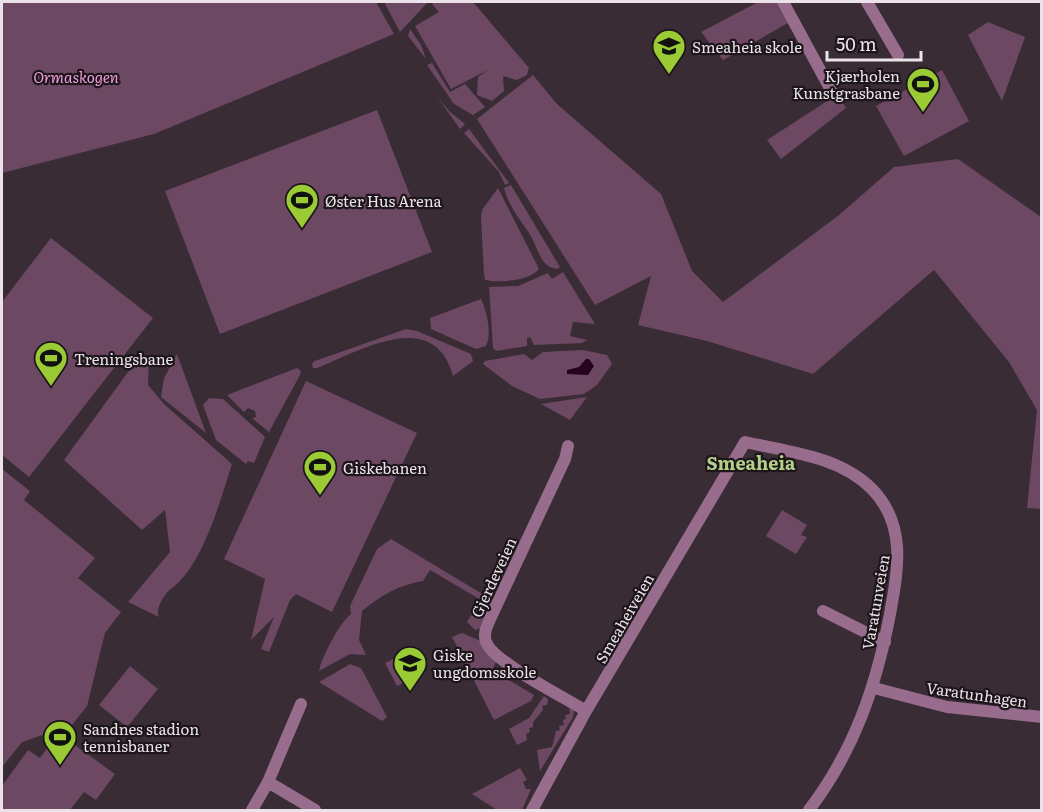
<svg xmlns="http://www.w3.org/2000/svg" width="1043" height="812" font-family="Literata,serif">
<style>
.green{fill:#6c4863}
.water{fill:#280221}
.lines{fill:none;stroke-linecap:round;stroke-linejoin:round}
.street{stroke:#986c8c;stroke-width:12}
.labels{text-anchor:middle;dominant-baseline:central;stroke-width:4.5;stroke-linejoin:round;paint-order:stroke}
.poi-label{font-size:15px;fill:#ece3ea;stroke:#1c161b;text-anchor:start}
.park-label{font-size:15px;font-style:italic;fill:#f39ede;stroke:#1c161b}
.street-label{font-size:15px;fill:#ece3ea;stroke:#1c161b}
.quarter-label{font-size:18px;font-weight:bold;fill:#b4d18a;stroke:#1c161b}
</style>
<rect width="100%" height="100%" fill="#392c35"/>
<path class="green" d="M2,2h374l18,32 -240,100 -152,39z
M384,2h44l-28,30z
M435,2h38l56,66 -2,7 -10,5 -14,-4 1,15 -12,10 -15,-6 1,-18 10,-7 -37,19 -36,-63 24,-14 -7,-8z
M758,2h18l12,21 -65,37 -22,-28z
M988,22l37,15 -23,64 -34,-66z
M410,29l11,16 5,14 -18,-23z
M432,63l18,29 15,-8 20,23 -12,8 -19,-11 -27,-39z
M942,70l27,51 -65,35 -28,-50z
M533,75l24,29 104,90 31,77 31,31 116,-87 55,-48 64,-8 83,58v292l-14,-1 10,-98 -28,-48 -75,-92 -121,104 -106,-33 -69,-16 13,-49 -56,29 -118,-186z
M838,94l8,14 -65,51 -14,-19z
M436,95l13,16 16,13 -5,5z
M377,110l55,142 -212,82 -55,-143z
M469,129l40,54 -4,2 -6,-13 -35,-39z
M511,185l49,82 -3,2c-18,-2 -19,-23 -28,-36 -10,-15 -20,-26 -25,-45z
M498,188l41,81c-9,12 -39,14 -54,11l-1,-6 -3,-57 1,-7z
M51,238l102,80 -124,159 -27,-22v-153z
M563,272l32,52 -22,-2 -3,14 17,4 -5,3 -48,2 -4,-8 -3,1v8l-31,5 -3,-3 -4,-61 29,-1 30,-13 4,6z
M481,299c6,12 11,35 5,47l-10,3 -45,-20 -1,-11z
M406,329l11,2 54,23 2,7 -20,15c-19,-70 -93,-25 -136,-8h-4l-1,-4 3,-3z
M583,350l24,5 5,9 -15,21 -13,9 -44,5 -28,-13 -29,-22 2,-3 39,-7 8,6 11,-8z
M177,354l29,79 -45,-36 3,-19z
M149,356l-1,29 16,19 68,60c-12,37 -29,102 -61,125 -7,5 -16,20 -12,28l-31,-15 42,-50 -5,-42 -23,20 -78,-70 64,-88z
M297,368l4,3 -1,4 -31,57 -17,-14 4,-1 -1,-6 -7,-3 -4,4 -17,-17z
M306,381l111,52 -85,179 -36,-18 -6,6 -21,52 -8,-3 13,-32 -23,23 14,-61 -41,-20z
M587,397l-17,23 -29,-16z
M209,398l14,1 42,38 -11,26 -6,-2 -2,3 -30,-24 -13,-35z
M2,469l28,22 -6,9 71,58 -17,20 43,34 -16,21 -18,73 -15,19 -50,17 -20,25z
M782,510l25,15 -6,10 6,2 -11,17 -30,-18z
M391,539l103,62 -13,27 -6,2 -8,-8 14,-22 -51,-30 -7,11c-24,4 -42,14 -61,30l-3,29 7,15 -16,-1 -31,17c3,-15 21,-49 32,-57l-1,-8 27,-57z
M462,633l19,8 16,19 -5,10 42,25 -3,6 -37,19 -42,-83z
M410,651l11,23 -24,12 -12,-23z
M350,664l11,4 26,49 -5,4 -63,-39z
M130,666l28,23 -31,38 -28,-22z
M544,696l4,3 -1,6 -5,1 1,4 -10,12v5l-4,1 1,4 -4,2 1,6 -10,5 -8,-16 20,-11z
M569,709l5,1 -1,7 -33,54 -3,-21 15,-3 4,-16 4,-1 -1,-4 5,-1 -1,-5 3,-1 -1,-4 5,-1z
M58,733l57,41 -19,26 -12,-8 -14,18h-68v-24l26,-36 12,8z
M520,768l7,12 -4,2 3,7h5l-9,21h-25l-25,-16z"/>
<path class="water" d="M586,359h3l5,7 -6,9 -21,-1v-4l12,-3z"/>
<g class="lines">
<path class="street" d="M783,2l49,90
M867,2l31,53
M568,446l-3,13 -74,158c-4,9 -9,18 -4,27 9,19 79,54 99,67
M823,611l62,31
M874,688l73,19 95,10
M268,782l47,28
M252,810l16,-28 33,-78
M532,810l54,-99 159,-269c44,10 94,14 127,47 35,36 26,81 18,125 -14,73 -36,137 -81,196"/>
</g>
<defs>
<symbol id="school-pin" viewBox="-11 -11 22 30"><path d="M0 17L-7.5 6A9.5 9.5 0 1 1 7.5 6Z" fill="#9acb35" stroke="#1c161b"/><path d="M0-5L7-2L0 1L-7-2ZM-4 1L0 2.5L4 1V4Q0 6-4 4Z" fill="#111"/></symbol>
<symbol id="stadium-pin" viewBox="-11 -11 22 30"><path d="M0 17L-7.5 6A9.5 9.5 0 1 1 7.5 6Z" fill="#9acb35" stroke="#1c161b"/><path d="M0-5a6.5 5 0 1 0 0 10a6.5 5 0 1 0 0-10ZM-3.5-1.8h7v3.6h-7Z" fill="#111"/></symbol>
</defs>
<g fill-rule="evenodd">
<use href="#school-pin" x="650" y="27" width="38" height="52"/>
<use href="#stadium-pin" x="904" y="65" width="38" height="52"/>
<use href="#stadium-pin" x="283" y="181" width="38" height="52"/>
<use href="#stadium-pin" x="32" y="339" width="38" height="52"/>
<use href="#stadium-pin" x="301" y="448" width="38" height="52"/>
<use href="#school-pin" x="391" y="644" width="38" height="52"/>
<use href="#stadium-pin" x="41" y="718" width="38" height="52"/>
</g>
<g class="labels">
<g class="poi-label">
<text x="692" y="46">Smeaheia skole</text>
<text x="900" y="75" text-anchor="end">Kjærholen<tspan x="900" dy="17">Kunstgrasbane</tspan></text>
<text x="325" y="200">Øster Hus Arena</text>
<text x="74" y="358">Treningsbane</text>
<text x="343" y="467">Giskebanen</text>
<text x="433" y="654">Giske<tspan x="433" dy="17">ungdomsskole</tspan></text>
<text x="83" y="728">Sandnes stadion<tspan x="83" dy="17">tennisbaner</tspan></text>
</g>
<g class="park-label">
<text x="76" y="76">Ormaskogen</text>
</g>
<g class="street-label">
<text transform="translate(493 577) rotate(-65)">Gjerdeveien</text>
<text transform="translate(875 602) rotate(-80)">Varatunveien</text>
<text transform="translate(624 618) rotate(-60)">Smeaheiveien</text>
<text transform="translate(977 694) rotate(8)">Varatunhagen</text>
</g>
<g class="quarter-label">
<text x="751" y="462">Smeaheia</text>
</g>
</g>
<rect width="1043" height="812" fill="none" stroke="#ece3ea" stroke-width="6"/>
<path d="M827 51v9h94v-9" fill="none" stroke="#ece3ea" stroke-width="3"/>
<text x="836" y="51" font-size="18" fill="#ece3ea" stroke="#1c161b" stroke-width="4.5" paint-order="stroke">50 m</text>
</svg>
